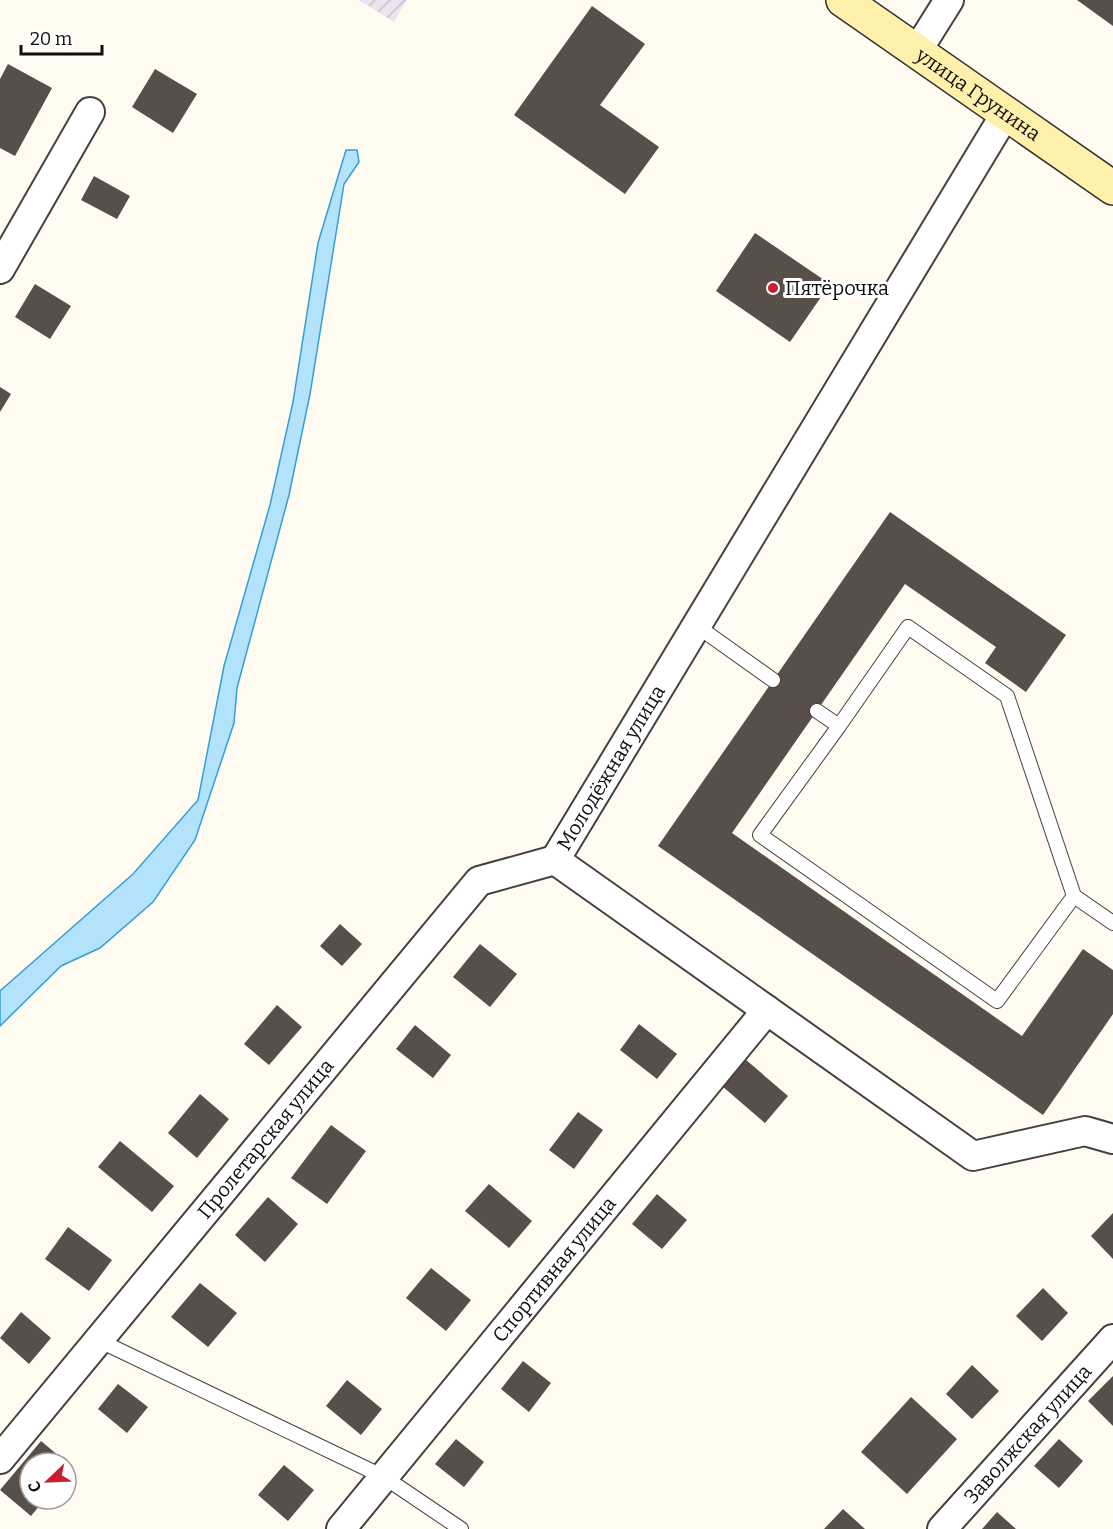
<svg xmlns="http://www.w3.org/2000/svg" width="1113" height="1529" font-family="Bitter,serif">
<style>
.industrial{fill:url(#industrial-furrows)}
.water{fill:#b2e3fa;stroke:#359ed5;stroke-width:1.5}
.building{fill:#584f4b}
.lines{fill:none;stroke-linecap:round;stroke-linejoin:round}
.lane-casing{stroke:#424242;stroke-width:16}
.street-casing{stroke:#424242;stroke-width:32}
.secondary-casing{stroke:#313131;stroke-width:36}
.lane{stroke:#fff;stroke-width:14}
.street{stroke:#fff;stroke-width:28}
.secondary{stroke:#fff1ac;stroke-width:33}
.poi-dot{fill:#c81e2f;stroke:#fff;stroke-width:2}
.labels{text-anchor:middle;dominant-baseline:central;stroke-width:6;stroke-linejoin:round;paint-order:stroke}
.street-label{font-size:20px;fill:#0f0f0f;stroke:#fff}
.poi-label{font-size:20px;fill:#0f0f0f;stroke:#fff;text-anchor:start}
</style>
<defs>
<pattern id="industrial-furrows" width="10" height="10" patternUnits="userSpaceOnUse" patternTransform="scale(1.5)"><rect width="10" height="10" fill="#ece3ee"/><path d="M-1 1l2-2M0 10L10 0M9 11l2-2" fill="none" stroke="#c9c2cb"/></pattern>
</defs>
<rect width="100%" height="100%" fill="#fffbf1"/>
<path class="industrial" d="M359,0h48l-13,22z"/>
<path class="water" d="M346,150h11l2,12 -15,22 -34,210 -21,101 -52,193 -3,35 -39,117 -42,62 -53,46 -39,18 -61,60v-35l133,-117 65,-74 26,-134 46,-161 23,-103 25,-159z"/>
<path class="building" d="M1077,0h36v26z
M592,6l53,38 -45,61 59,42 -34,47 -111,-79z
M8,64l44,24 -37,68 -15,-8v-69z
M155,69l42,25 -24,39 -41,-26z
M94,176l36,20 -13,23 -36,-19z
M755,233l75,51 -40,58 -74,-51z
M35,284l36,22 -21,33 -35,-22z
M0,387l11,7 -11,18z
M890,512l176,123 -40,57 -41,-29 11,-16 -91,-63 -173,249 290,203 61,-87 30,21v44l-70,101 -385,-269z
M340,924l22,20 -20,22 -22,-20z
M480,944l37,30 -27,33 -37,-30z
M277,1005l25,22 -33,38 -25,-21z
M639,1024l38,30 -20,25 -37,-29z
M415,1025l36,30 -18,23 -37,-29z
M745,1059l43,37 -23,27 -43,-37z
M200,1094l29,25 -32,39 -29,-25z
M578,1112l25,18 -29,39 -25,-19z
M331,1125l35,26 -39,53 -36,-26z
M120,1141l54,45 -22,26 -54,-45z
M489,1184l43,37 -23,27 -44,-37z
M657,1194l30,26 -25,29 -30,-25z
M268,1197l30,27 -33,38 -30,-27z
M1113,1213v46l-22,-23z
M68,1227l44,33 -23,31 -44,-32z
M431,1268l40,32 -25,31 -40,-33z
M200,1283l37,30 -29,34 -37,-30z
M1043,1288l25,25 -26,28 -26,-25z
M21,1312l30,26 -22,26 -29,-26z
M523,1361l28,22 -22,29 -28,-23z
M972,1365l27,26 -27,28 -26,-25z
M1113,1376v50l-25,-25z
M347,1380l35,29 -21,26 -35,-29z
M118,1384l30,23 -21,26 -29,-24z
M911,1397l46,42 -50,55 -46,-42z
M456,1439l28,23 -20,25 -29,-23z
M1059,1439l24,22 -24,27 -25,-22z
M41,1441l31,26 -6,7v-11h-36v36h15l-14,17 -31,-26z
M284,1465l30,25 -26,31 -30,-26z
M843,1509l22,20h-41z
M997,1512l19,17h-34z"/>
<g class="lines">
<defs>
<path id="lane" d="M697,626l76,54
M817,711l22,15 69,-99 99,69 67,200 39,27
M839,726l-79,109 237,166 77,-105
M98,1340l286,137 77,52"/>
<g id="street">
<path d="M917,51l32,-51"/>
<path d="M0,269l90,-157"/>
<path id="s1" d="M555,860l451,-747"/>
<path d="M555,860l418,296 112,-25 28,8"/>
<path id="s2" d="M0,1459l479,-578 76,-21"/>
<path id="s3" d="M341,1529l426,-519"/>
<path id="s4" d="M942,1529l171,-190"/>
</g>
<g id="secondary">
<path id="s5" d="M843,0l270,188"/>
</g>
</defs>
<use href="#lane" class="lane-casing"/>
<use href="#street" class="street-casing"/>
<use href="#secondary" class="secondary-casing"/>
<use href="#lane" class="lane"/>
<use href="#street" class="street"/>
<use href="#secondary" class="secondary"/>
</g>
<circle class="poi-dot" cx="773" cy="288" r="6"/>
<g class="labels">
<g class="street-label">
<text stroke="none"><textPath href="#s5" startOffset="165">улица Грунина</textPath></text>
<text stroke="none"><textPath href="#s1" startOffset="108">Молодёжная улица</textPath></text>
<text stroke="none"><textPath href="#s2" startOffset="416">Пролетарская улица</textPath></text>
<text stroke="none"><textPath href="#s3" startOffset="336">Спортивная улица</textPath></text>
<text stroke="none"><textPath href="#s4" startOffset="128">Заволжская улица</textPath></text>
</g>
<g class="poi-label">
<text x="785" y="288">Пятёрочка</text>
</g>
</g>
<g transform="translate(48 1481) rotate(247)"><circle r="28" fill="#ffffff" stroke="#9f9f9f" stroke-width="1.5"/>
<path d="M0-4.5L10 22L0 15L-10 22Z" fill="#c81e2f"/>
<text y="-9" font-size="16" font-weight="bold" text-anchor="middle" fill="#0f0f0f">С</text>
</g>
<path d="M21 45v9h81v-9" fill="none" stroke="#0f0f0f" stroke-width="3"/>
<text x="30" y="45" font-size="18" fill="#0f0f0f" stroke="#ffffff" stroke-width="4.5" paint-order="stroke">20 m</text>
</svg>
